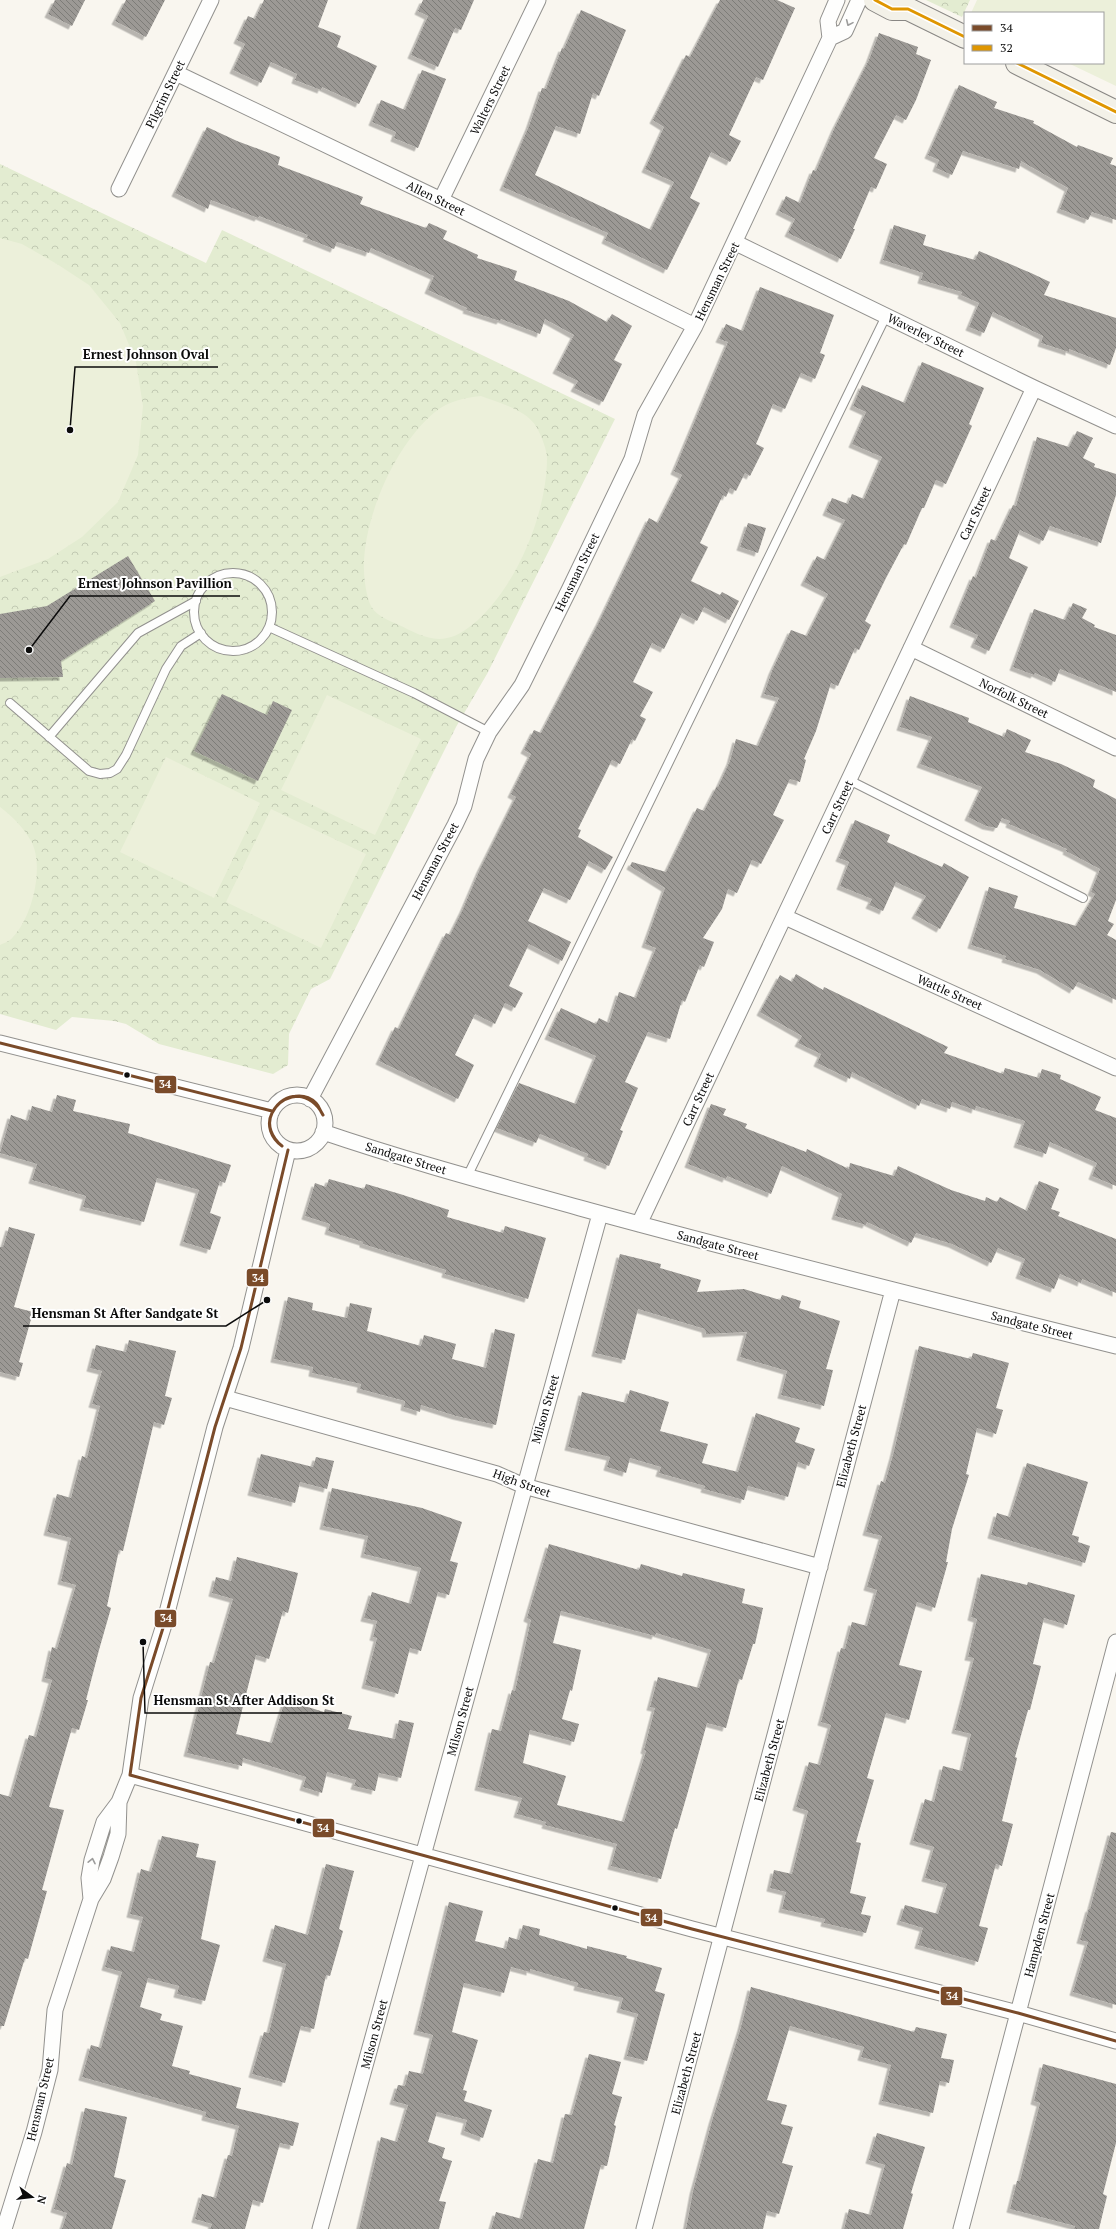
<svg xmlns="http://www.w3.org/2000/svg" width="1116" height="2229" font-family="'PT Serif',serif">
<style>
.park{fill:url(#park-crowns)}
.pitch{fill:#ecf0da}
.building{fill:url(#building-back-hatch);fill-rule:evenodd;filter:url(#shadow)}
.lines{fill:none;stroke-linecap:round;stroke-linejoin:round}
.lane-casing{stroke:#92918e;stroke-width:10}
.street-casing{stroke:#92918e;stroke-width:17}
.secondary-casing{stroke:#898784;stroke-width:24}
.lane{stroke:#fefefd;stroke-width:8}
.street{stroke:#fefefd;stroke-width:15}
.secondary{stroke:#f3f1e8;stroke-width:22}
.bus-1-casing{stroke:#fff;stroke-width:6}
.bus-2-casing{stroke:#fff;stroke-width:6}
.bus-1{stroke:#7a4b2a;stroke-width:3}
.bus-2{stroke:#df9601;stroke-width:3}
.oneway{stroke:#9d9d9c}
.bus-dot{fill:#0b0b0b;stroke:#fff;stroke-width:1.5}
.labels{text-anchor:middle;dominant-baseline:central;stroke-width:4;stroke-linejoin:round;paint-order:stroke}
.street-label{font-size:12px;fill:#0b0b0b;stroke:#fff}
.leader{fill:none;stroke:#0b0b0b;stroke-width:1.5}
.callout-dot{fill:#0b0b0b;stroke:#fff;stroke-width:1.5}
.callout-label{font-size:13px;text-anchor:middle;font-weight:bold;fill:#0b0b0b;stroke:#fff;stroke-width:4;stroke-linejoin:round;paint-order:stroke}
.line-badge{stroke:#fff;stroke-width:1.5}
.badge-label{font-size:11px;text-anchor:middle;font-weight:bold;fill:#fff}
</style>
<defs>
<pattern id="park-crowns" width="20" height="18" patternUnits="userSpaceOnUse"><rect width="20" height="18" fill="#e3ecd1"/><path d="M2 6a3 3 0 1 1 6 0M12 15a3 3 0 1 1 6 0" fill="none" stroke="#c1c9b2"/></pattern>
<pattern id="building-back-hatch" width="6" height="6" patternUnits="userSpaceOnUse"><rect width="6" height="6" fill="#9c9995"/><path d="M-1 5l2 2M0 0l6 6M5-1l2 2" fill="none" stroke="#7d7b78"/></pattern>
<filter id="shadow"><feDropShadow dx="-3.5" dy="3.5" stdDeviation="0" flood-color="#0004"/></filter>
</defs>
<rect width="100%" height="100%" fill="#f9f6ef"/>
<path class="park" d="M926,0h44l-8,17z
M0,164l206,99 16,-33 393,189 -128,255 -31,53 -126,252 -19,10 -22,45 -1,31 -15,9 -114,-30 -33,-20 -12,-3 -42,-4 -16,13 -56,-16z"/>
<path class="pitch" d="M977,0h139v86l-48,-23h35v-50h-132z
M0,238l22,6 35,20 32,21 31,38 16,39 7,44 -5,49 -20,47 -36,35 -34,22 -48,18z
M481,396c18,7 44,13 55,30 4,7 11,23 11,32 0,54 -29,125 -69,162 -10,8 -19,16 -31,18 -17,4 -33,-6 -48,-13 -25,-11 -30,-14 -34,-42 -8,-53 28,-137 70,-171 13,-11 29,-14 46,-16z
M327,695l94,44 -46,96 -94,-45z
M166,757l94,46 -46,95 -94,-46z
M0,807c12,9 24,21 31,34 14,25 1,77 -18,96 -3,4 -9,6 -13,8z
M271,809l95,45 -45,94 -95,-46z"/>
<path class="building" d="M55,0h30l-13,26 -24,-12z
M126,0h39l-19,37 -31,-16z
M264,0h64l-10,27 23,9 -4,11 40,19 -18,38 -37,-17 -1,3 -26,-10 2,-6 -26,-12 -10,21 -28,-13 12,-26 -8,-4 11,-24 7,3z
M423,0h51l-13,30 -6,-2 -17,39 -27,-12 17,-39 -10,-5z
M720,0h57l18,8 -32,72 -7,-3 -27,58 12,6 -11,21 -19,-10 -21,46 10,5 -33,67 -62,-30 3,-7 -105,-46 26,-61 13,-38 4,1 16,-41 2,1 17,-39 45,20 -27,66 -6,-3 -13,41 -24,-8 -21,49 116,55 23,-48 -29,-13 19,-42 -11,-7 33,-65 4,2z
M879,33l39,14 -2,7 15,6 -15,40 -10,20 -10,-5 -22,43 13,6 -11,25 -5,-2 -18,42h2l-14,30 -53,-26 7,-14 -16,-8 7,-15 14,7 13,-33 3,1 19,-44 34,-67z
M422,70l24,9 -28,69 -24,-10 2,-6 -24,-10 9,-22 24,10z
M959,85l38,17 -3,6 40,13 -1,2 44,24 1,-2 35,13 -3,6 6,2v54l-24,-8 -4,8 -28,-11 8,-21 -47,-27 -2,8 -56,-18 -11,24 -16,-7 3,-8 -11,-5z
M207,127l30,14 43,16 -2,8 85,32 -3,7 66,24 3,-5 18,8 -4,8 35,16 -1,3 40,13 -3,9 55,21 38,21 5,-8 20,12 -18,34 8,4 -19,38 -29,-14 4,-7 -22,-11 18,-35 -29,-16 -5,15 -39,-15 -1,2 -34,-11 1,-2 -39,-18 6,-14 -63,-28 -2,5 -32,-11 -3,7 -28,-11 2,-3 -49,-19 -1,2 -47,-18 -3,9 -33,-16z
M894,225l32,10 -3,10 52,15 4,-9 52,22 19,9 -6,13 72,23v30l-6,17 -41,-16v3l-28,-9 2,-7 -50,-24 -9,21 -15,-6 10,-24 -18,-8 1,-3 -41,-12 2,-7 -40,-13z
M760,287l74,28 -14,38 5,2 -10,24 -14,-6 -16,36 -12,-5 -17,40 8,4 -14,28 -5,-3 -9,18 -6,-3 -4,9 -3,-2 -23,48 8,4 -17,34 29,14 2,-3 17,9 -10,19 -25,-13 -7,14 -15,-8 -18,36 -12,-6 -19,39 20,10 -13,24 6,3 -11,22 -3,-2 -12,25 -8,-4 -34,69 3,1 -3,7 35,20 -8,13 -16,-9 -19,39 -26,-12 -16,33 43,21 -9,19 -33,-17 -20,42 14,7 -8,15 -10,-5 -10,21 -20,-10 -20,41 19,10 -16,34 -79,-38 16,-34 4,2 47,-96 4,2 13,-26 17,-40 36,-72 -5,-3 20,-40 -7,-4 10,-20 7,3 58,-111 50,-104 9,5 24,-48 -8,-4 54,-129 -9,-3 7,-15 17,7z
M922,362l62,26 -15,36 3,2 -26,58 -10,-4 -12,28h-2l-16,37 -2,-1 -18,34 -21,43 6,4 -12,25 -4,-2 -17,38 -7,-3 -15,48 -12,28 2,1 -6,22 -10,-3 -17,36 11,5 -23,44 -9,-4 -15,33 -9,-4 -6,20 -19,29 11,4 -10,25 -4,-2 -15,37 -3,-2 -12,39 -22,-7 -23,50 13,6 -18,42 3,1 -14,35 -22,-9 1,-3 -48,-20 -4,9 -39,-15 22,-45 57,21 20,-48 -48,-20 13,-28 35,16 3,-6 10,5 10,-31 17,6 20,-50 -11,-4 20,-56 -35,-22 2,-4 34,10 31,-64 7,3 13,-25 1,1 12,-26 6,-22 22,7 21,-48 -15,-4 8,-23 19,-41 16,6 21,-42 -24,-12 13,-26 8,4 20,-40 -19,-8 6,-14 16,6 4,-10 12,5 18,-42 -30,-13 14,-32 -13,-6 9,-21 43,18z
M1077,431l16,7 -10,20 12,6 -1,3 22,7v21l-15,48 -51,-17 -7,15 -23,-11 -11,28 19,9 -39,84 -15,-7 4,-9 -25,-11 20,-48 3,2 15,-39 5,2 17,-36 3,1 21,-69 32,10z
M748,523l18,5 -8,25 -18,-6z
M128,556l27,45 -94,60 2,16 -63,1v-64l47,-8z
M1073,603l14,6 -5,9 13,7 -1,2 22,8v57l-56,-23 -5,13 -20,-9 -1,2 -21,-8 21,-58 31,11z
M222,694l45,21 6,-14 19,9 -34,71 -64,-30z
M910,696l59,22 -1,4 36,15 3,-8 24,11 -6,12 36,12 34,16 -2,7 23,12v101l-8,21 6,3 -7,11 9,5v60l-38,-18 -5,8 -33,-20 -35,-11 1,-3 -35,-11 18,-58 29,9 -4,12 62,18 19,-32 -4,-2 9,-23 -34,-18 1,-2 -58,-25 1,-3 -8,-3 -5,10 -11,-2 -18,-9 14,-30 -62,-23 12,-27 -32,-10z
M855,820l35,15 -3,7 55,25 2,-4 25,14 -29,52 -25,-14 11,-19 -30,-14 -13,29 -14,-6 3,-6 -32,-13 9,-24 -10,-4z
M796,974l27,16 1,-3 124,60 -4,6 59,21 2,-6 34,10 3,-9 19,6 -1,4 41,18 -6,13 21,8v68l-24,-10 5,-13 -47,-21 -4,12 -29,-10 8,-23 -49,-15 -1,4 -23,-8 -2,7 -28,-10 -3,7 -67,-34 -2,7 -33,-16 4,-9 -23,-11 4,-7 -42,-24 20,-37 12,7z
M57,1095l19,5 -3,11 57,13 -2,9 103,32 -6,18 -5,-2 -10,32 11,4 -11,33 -27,-8 16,-52 -42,-12 -13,44 -61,-15 3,-11 -54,-16 5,-16 -37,-11 11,-38 17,6 4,-15 20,6z
M711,1104l15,5 -3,6 24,9 -2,4 61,24 1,-3 42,20 1,-6 44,13 4,-10 53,24 34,11 1,-4 11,5 3,-5 27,14 12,-30 20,8 -8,20 9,3 -2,4 58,23v54l-34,-14 -1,4 -21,-9 -6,15 -35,-14 6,-16 -27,-11 -7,15 -39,-19 -36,-11 -5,10 -44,-21 -1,3 -31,-9 7,-22 -60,-28 -11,28 -44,-18 -1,3 -38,-15z
M329,1179l35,10 2,-5 34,10 49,16 -2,7 56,16 2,-7 41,12 -18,61 -83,-25 1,-4 -83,-26v-2l-35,-11 2,-7 -25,-8 10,-33 11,4z
M9,1227l26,7 -21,73 19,5 -14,50 4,1 -4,14 -19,-5v-125h3z
M620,1254l41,10 -1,4 41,12 -4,12 47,-3 36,11 2,-5 19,6 -2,7 41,13 -14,48 7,1 -9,36 -43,-11 6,-24 -47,-14 7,-25 -41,2 -1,-5 -67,-20 -13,51 -30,-7z
M288,1297l25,6 -1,7 35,8 3,-15 22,5 -5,23 54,15 3,-11 32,9 -4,15 34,9 9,-39 20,5 -19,91 -40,-9 -35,-11 -1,7 -16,-5 1,-6 -45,-12 1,-5 -49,-11 1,-6 -39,-8z
M129,1340l47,11 -11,45 7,2 -8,27 -10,-3 -31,129 -4,-1 -12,56 4,2 -12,42 -13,50h2l-9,30 -7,-2 -23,79 15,3 -22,80 5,1 -19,68 -3,-1 -21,68h-4v-232l11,3 18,-62 7,2 16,-57 -7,-2 7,-31 5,2 19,-64 -15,-4 10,-43 -24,-6 10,-38 14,4 11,-42 5,2 13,-52 -8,-2 10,-33 -12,-3 6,-23 30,7z
M919,1346l52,13 2,-6 36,10 -13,45 7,2 -7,24 -19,-6 -11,46 3,1 -17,54 -6,33h2l-13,46 -18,-6 -18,63 23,6 -13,49 -23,-7 -19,65 7,2 -18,62 5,1 -11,50 16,4 -5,17 10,2 -5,17 -42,-10 1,-4 -43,-10 4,-17 -16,-4 4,-18 18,4 16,-63 -12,-4 13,-45 11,3 11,-40 -10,-3 20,-74 4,1 7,-27 15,4 10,-36 -10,-3 15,-51 -16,-4 15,-51 4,2 8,-28z
M630,1390l39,12 -9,29 48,13 -6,19 36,9 18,-59 44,15 -5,14 20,7 -6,17 -11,-4 -10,35 -40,-11 -4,14 -40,-11 1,-3 -46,-13 2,-6 -31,-9 -4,15 -19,-6 3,-10 -42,-10 14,-55 44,11z
M261,1454l52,13 3,-10 18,4 -7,28 -27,-7 -5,21 -44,-11z
M1027,1463l61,19 -16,53 7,2 -1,5 12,4 -5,17 -94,-28 6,-22 13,4z
M332,1488l90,20 40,14 -12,39 8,2 -9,32 -11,-3 -17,59 -11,-3 -12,46 -33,-9 12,-47 -4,-1 4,-16 -13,-3 8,-26 39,12 10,-36 -57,-14 4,-18 -45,-10z
M549,1544l90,26 2,-6 41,12 1,-3 62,16 -3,14 21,5 -8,36h-2l-11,36 -3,-1 -13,49 -19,-5 -20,72 -10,34 -2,-1 -14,51 -50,-13 6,-22 -72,-19 1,-3 -29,-8 5,-16 -44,-11 14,-58 9,2 11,-41 3,1 16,-71 -4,-2zM561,1611l94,25 1,-3 55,17 -12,38 -41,-11 -8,30 5,1 -11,42 2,1 -22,71 -67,-17 9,-29 -43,-13 7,-33 44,12 5,-18 -17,-5 8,-29 2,1 9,-41 -28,-7z
M237,1557l61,16 -10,40 -5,-2 -14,48 -13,-4 -20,79 36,9 13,-43 39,12 1,-3 27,7 -4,13 47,10 4,-19 15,3 -13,55 -22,-5 -4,18 -21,-5 2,-6 -29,-8 -5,21 -19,-6 3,-10 -63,-19 -1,8 -55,-13 23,-91 4,1 19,-64 -21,-6 4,-16 15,4z
M981,1574l46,11 1,-3 47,13 -8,30 -23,-7 -11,46 8,2 -11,44h-2l-13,47 2,1 -15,63 11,3 -11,42 -6,-2 -17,62 9,2 -10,34 -60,-17 5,-17 -23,-7 5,-16 33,9 9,-30 -22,-6 9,-31 -21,-6 12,-42 9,3 9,-36 19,5 9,-37 -16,-4 19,-72 -6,-1 9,-38 -6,-2z
M1111,1832l5,1v172l-43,-13 15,-50 -8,-2 9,-32 1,1z
M162,1836l37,8 -3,13 20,4 -15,78 19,6 -15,56 -28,-7 2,-8 -31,-8 -8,29 22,7 -2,6 23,6 -11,40 18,5 -1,3 52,14 -5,20 63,15 -6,23 -13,-3 -17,60 -10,-3 -8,29h-35l2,-5 -17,-5 7,-25 14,4 12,-43 4,1 7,-30 -34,-9 1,-5 -124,-35 9,-32 10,3 21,-76 -17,-5 6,-21 23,6 9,-35 -13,-3 11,-45 10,3z
M326,1864l28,7 -15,58 4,2 -13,45 -4,-1 -12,54 -13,-3 -16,57 -33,-9 12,-42 5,1 17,-69 -20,-6 9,-33 33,10z
M449,1902l34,9 -8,30 31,8 3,-12 10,3 4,-15 17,4 -1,6 48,14v-3l40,10 -1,2 36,10 -7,23 10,3 -18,67 -20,-5 11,-42 -18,-5 3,-11 -46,-11 1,-4 -48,-14v3l-19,-5 -7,26 -40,-10 -12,49 26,8 -15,50 4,1 -3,10 28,9 -9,28 -19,-7 3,-11 -30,-8 -9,30 17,6 -3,10 10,3 -13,40 7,1 -7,27h-80l22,-92 16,5 11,-37 -15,-4 5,-16 7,1 4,-15 14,3 10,-39 -16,-4z
M751,1987l163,45 2,-5 31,7 -6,24 13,2 -5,23 -9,-2 -7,32 -51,-12 9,-36 -30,-8 3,-10 -74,-21 -23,74 20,5 -6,19 12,3 -11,36 11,3 -14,48 -12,-3 -4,18h-77l7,-38 19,-70 29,-94z
M589,2054l32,8 -9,32 10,3 -8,28 2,1 -9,40 -6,-1 -17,64h-93l5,-17 26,7 16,-60 15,4 12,-49 7,1z
M1043,2064l73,20v59l-13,51 4,2 -8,33h-25l1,-3 -65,-17 7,-28h3l20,-78 -6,-2z
M85,2108l42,9 -13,60 12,3 -14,49h-50l5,-16 -13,-4 13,-46 5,2z
M877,2133l48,14 -14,46 2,1 -10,35h-59l5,-20 22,6 14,-50 -16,-5z"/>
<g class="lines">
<defs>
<path id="lane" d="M194 612a39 39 0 1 1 78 0a39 39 0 1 1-78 0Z
M269,627l145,66 75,39
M10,703l79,68 11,3 10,-1 7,-4 9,-14 40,-86 15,-23 20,-13
M49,737l89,-104 58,-32
M849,780l234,118
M467,1177l419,-861"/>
<path id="street" d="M830,38l15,-7 14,-31
M176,73l265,127 254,126
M119,189l92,-189
M441,200l97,-200
M736,243l298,145 82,38
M911,648l205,100
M785,917l331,151
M0,1043l272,68
M269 1123a28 28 0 1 1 56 0a28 28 0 1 1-56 0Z
M310,1099l145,-274 9,-19 12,-47 13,-27 33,-47 48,-97 62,-129 13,-44 50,-89 135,-288 -2,-17 9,-21
M323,1132c85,29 171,52 257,76 178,49 357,93 536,138
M639,1224l395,-836
M225,1398l272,76 27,12 296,81
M130,1775l562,154 326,84 98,28
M91,1899l-2,-21 3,-18 12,-38 15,-20 11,-27 11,-77 22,-70 52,-201 26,-79 47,-198
M4,2229l30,-97 16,-62 5,-60 36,-111 12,-20 8,-22 7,-23 1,-32
M320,2229l280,-1015
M644,2229l249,-939
M961,2229l155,-587"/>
<path id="secondary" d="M875,0l17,9h16l57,28
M1017,63l99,49"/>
</defs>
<use href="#lane" class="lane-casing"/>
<use href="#street" class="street-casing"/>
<use href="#secondary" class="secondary-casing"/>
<use href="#lane" class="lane"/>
<use href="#street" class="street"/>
<use href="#secondary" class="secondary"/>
<defs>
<path id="bus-1" d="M0,1043l272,68
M272,1113c-6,12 0,25 10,33
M272,1113c-6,12 -1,25 10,33
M272,1113c12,-24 40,-21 51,2
M272,1113c8,-16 30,-23 44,-10 3,3 4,8 7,12
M130,1775l562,154 326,84 98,28
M130,1775l11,-77 22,-70 52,-201 26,-79 47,-198"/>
<path id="bus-2" d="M875,0l17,9h16l57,28
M1017,63l99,49"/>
</defs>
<use href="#bus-1" class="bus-1-casing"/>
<use href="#bus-2" class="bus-2-casing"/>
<use href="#bus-1" class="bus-1"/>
<use href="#bus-2" class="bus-2"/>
</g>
<defs><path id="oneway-chevron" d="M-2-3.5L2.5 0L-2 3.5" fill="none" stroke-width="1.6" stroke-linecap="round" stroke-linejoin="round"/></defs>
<g class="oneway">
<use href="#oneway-chevron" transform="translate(849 23) rotate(114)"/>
<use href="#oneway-chevron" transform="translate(92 1861) rotate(-78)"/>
</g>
<g class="bus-dot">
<circle cx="127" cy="1075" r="3.5"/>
<circle cx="299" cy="1821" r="3.5"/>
<circle cx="615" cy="1908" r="3.5"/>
</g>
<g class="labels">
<g class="street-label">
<text transform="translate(165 94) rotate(-64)">Pilgrim Street</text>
<text transform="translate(490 100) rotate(-64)">Walters Street</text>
<text transform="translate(436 198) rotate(26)">Allen Street</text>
<text transform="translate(717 281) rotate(-64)">Hensman Street</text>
<text transform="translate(926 335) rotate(26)">Waverley Street</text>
<text transform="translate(975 513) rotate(-65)">Carr Street</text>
<text transform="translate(577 572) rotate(-64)">Hensman Street</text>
<text transform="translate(1014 698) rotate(26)">Norfolk Street</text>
<text transform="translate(837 807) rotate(-65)">Carr Street</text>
<text transform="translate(435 861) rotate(-62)">Hensman Street</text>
<text transform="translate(950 992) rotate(24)">Wattle Street</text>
<text transform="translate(698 1099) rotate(-65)">Carr Street</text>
<text transform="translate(406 1158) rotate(17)">Sandgate Street</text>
<text transform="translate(718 1245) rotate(15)">Sandgate Street</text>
<text transform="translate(1032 1325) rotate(14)">Sandgate Street</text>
<text transform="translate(545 1409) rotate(-74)">Milson Street</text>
<text transform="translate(851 1446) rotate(-75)">Elizabeth Street</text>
<text transform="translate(522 1483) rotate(20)">High Street</text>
<text transform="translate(460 1721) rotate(-75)">Milson Street</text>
<text transform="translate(769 1760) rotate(-75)">Elizabeth Street</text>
<text transform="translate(1039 1935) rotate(-75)">Hampden Street</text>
<text transform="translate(374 2034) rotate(-75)">Milson Street</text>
<text transform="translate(686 2073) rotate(-75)">Elizabeth Street</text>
<text transform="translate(40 2099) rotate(-77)">Hensman Street</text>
</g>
</g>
<path class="leader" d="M70 430L75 367H218M29 650L70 596H240M267 1300L226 1326H23M143 1642L145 1713H342"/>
<g class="callout-dot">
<circle cx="70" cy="430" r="4"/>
<circle cx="29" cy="650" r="4"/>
<circle cx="267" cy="1300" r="4"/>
<circle cx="143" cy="1642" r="4"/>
</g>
<g class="callout-label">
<text x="146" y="359">Ernest Johnson Oval</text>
<text x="155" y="588">Ernest Johnson Pavillion</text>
<text x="125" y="1318">Hensman St After Sandgate St</text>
<text x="244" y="1705">Hensman St After Addison St</text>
</g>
<g class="line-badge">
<rect x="154" y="1075" width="23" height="19" rx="4" fill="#7a4b2a"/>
<rect x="246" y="1268" width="23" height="19" rx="4" fill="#7a4b2a"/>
<rect x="154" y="1609" width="23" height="19" rx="4" fill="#7a4b2a"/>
<rect x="312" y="1818" width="23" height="20" rx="4" fill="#7a4b2a"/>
<rect x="640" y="1908" width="23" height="19" rx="4" fill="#7a4b2a"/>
<rect x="940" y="1986" width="23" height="20" rx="4" fill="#7a4b2a"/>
</g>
<g class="badge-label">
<text x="165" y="1088">34</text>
<text x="258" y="1282">34</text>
<text x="166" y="1622">34</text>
<text x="323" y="1832">34</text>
<text x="651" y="1922">34</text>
<text x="952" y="2000">34</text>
</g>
<rect x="964" y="12" width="140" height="52" fill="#ffffff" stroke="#9d9d9d"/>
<rect x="972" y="25" width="20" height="6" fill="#7a4b2a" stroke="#9d9d9d"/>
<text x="1000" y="32" font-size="12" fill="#0b0b0b">34</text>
<rect x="972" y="45" width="20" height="6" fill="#df9601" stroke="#9d9d9d"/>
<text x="1000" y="52" font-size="12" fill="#0b0b0b">32</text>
<g transform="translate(32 2197) rotate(105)" stroke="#ffffff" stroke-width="3" paint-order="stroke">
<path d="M0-3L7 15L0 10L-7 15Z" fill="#0b0b0b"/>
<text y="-6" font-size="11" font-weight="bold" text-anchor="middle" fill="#0b0b0b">N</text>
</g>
</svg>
